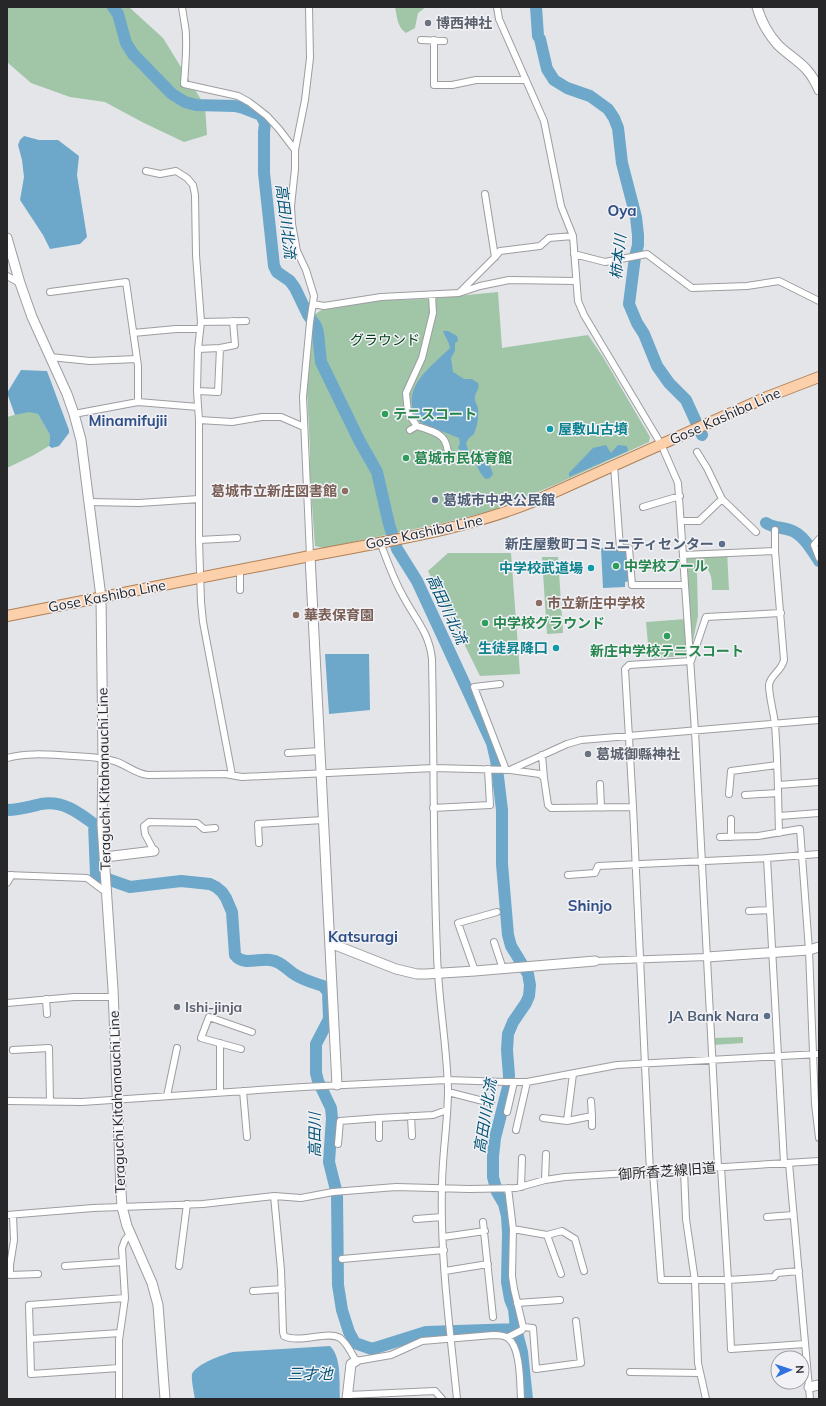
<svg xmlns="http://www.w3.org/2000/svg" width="826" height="1406" font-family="Mulish,'Noto Sans JP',sans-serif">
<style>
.green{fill:#a0c5a7}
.water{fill:#6da8cb}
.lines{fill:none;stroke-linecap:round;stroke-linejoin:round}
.river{stroke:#6da8cb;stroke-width:12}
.street-casing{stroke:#9d9da1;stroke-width:8}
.secondary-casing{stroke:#9d9da1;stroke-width:11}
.primary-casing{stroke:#b08158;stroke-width:12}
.street{stroke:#fff;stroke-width:6}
.secondary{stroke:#fff;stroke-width:9}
.primary{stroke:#fcd0aa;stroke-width:10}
.worship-dot{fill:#6b7280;stroke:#f2f2f6;stroke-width:1.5}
.leisure-dot{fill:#2e9e5b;stroke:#f2f2f6;stroke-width:1.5}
.culture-dot{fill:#0f9aa8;stroke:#f2f2f6;stroke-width:1.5}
.education-dot{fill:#8d6e63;stroke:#f2f2f6;stroke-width:1.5}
.service-dot{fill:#5c6f8a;stroke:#f2f2f6;stroke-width:1.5}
.labels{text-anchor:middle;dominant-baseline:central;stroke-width:3;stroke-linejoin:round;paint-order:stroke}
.worship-label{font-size:14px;font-weight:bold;fill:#5b616d;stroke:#f2f2f6;text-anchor:start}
.park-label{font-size:14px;fill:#003f19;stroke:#f2f2f6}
.leisure-label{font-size:14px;font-weight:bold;fill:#27864d;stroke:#f2f2f6;text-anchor:start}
.street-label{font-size:14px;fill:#272729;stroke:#f2f2f6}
.culture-label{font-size:14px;font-weight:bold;fill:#0d838f;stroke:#f2f2f6;text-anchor:end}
.education-label{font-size:14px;font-weight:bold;fill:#785e54;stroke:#f2f2f6;text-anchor:start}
.service-label{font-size:14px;font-weight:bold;fill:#4e5e75;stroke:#f2f2f6;text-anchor:end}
.neighbourhood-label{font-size:15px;font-weight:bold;fill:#2f4f87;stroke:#f2f2f6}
.water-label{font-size:15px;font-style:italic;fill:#005274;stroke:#f2f2f6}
</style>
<rect width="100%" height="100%" fill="#e4e5e9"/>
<path class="green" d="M7,7h122l34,31 42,68 2,29 -23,7 -42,-20 -37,-20 -35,-5 -39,-14 -24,-21z
M395,7h31l-8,6 -3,15 -9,5c-9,-6 -9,-17 -11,-26z
M498,292l4,56 86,-13 15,22 47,80 -1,5 -90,41 -64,27 -52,13 -119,25 -9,-2 -5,-70v-26l-3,-59 4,-47v-31l4,1 10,-6 58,-8 44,-1z
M29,411l9,3 12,21 -1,11 -15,9 -27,13v-51z
M727,550l2,40h-17c0,-9 0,-17 -7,-24l-6,2 -2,5 1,43 -5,25h-2l-6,-89z
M448,553h63l9,121 -40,2 -52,-105z
M542,557h16l5,76 -16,1z
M686,619l2,33 -3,4 -31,2 -1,-2 -4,-1 -3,-33z
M743,1037v6l-30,2v-7z"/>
<path class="water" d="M24,136l15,4h19l21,16 -2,19 10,62 -7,7 -30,5 -7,-14 -23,-35 4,-23 -2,-17 -4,-15 2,-5z
M443,331h5l9,5 1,5 -3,2v8l-4,7 2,14 11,7h8l6,4c2,6 -2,8 -3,14 -1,5 3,8 3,12 1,9 -1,17 -4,25l-5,4 -3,5 2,7 3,3c15,1 17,7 22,21l-3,4 -4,1c-6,-4 -7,-11 -11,-16 -6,-6 -12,-9 -17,-15l2,-5 -1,-5c-11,-5 -28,-10 -37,-15 -4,-3 -7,-8 -9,-13 -8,-26 21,-46 37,-62 -1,-7 -5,-11 -7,-17z
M21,370l26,1 22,59v3l-10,13 -7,2 -3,-2 1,-11 -12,-21 -9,-2 -14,3 -8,-22z
M606,445l5,8 7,-8 9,1 1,5 -59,26v-4l24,-25z
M616,547l1,3h11l2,31 -5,1v5l-22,1 -2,-40z
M325,654h44l1,56 -41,4z
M330,1346c12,11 9,38 10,53h-145c-1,-6 -4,-20 -3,-25 4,-10 32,-20 41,-22z"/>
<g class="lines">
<path class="river" d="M113,7l5,7 8,29 7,11 39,40 13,8 11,3 39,1 8,2 18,7 4,8 -1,9v41l10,93 3,6 13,9 5,7 13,27 8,11 2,7 3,29 38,78 18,32 12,52 8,25 20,32 75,162 4,17 6,50v54l6,71 3,11 17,28 2,11 -1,11 -3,7 -13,19 -5,12 -1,16 2,26 -1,11 -13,51 -2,18v21l4,15 7,12 3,12 1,17 -1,49 3,17 4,10 2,20 6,23 5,47
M536,7l2,29 2,3 7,30 7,11 13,8 23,8 18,13 6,9 4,10 4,35 14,54 2,18v10l-3,12 -6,47 8,19 7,11 13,32 12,17 17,17 16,35
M766,523c8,5 15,4 24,7 13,4 22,20 29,31
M7,810c12,0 22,-3 34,-6 21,-4 37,8 53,20l2,51 34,12 51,-6 29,3 6,3 6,5 4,6 6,14 3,43c8,11 24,3 35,5 11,1 16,9 24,14 9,6 20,9 29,12l5,6 1,27 -13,25v29l2,8 13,27 1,10 -3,44 8,32 1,91 4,25 7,22 6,11 17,6 54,-17 90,-3"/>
<defs>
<path id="street" d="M182,7c1,7 2,13 3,19 3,16 0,41 -1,58l54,12 11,6 18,14 12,13 16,21
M309,7l1,51 -5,42 -10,50v19l-4,37 1,18 5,27 9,19 8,26 -4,26 -7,75 7,159
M497,7l2,12 45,102 17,85 12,30 5,65 6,14 77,129 17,39 17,248 23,436
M421,40l23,1
M434,40v45h18l24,-5h50
M146,171l14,3 16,-3 11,7 6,7 2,10 1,60 5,67 -3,27 -1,42 2,29v120l2,62 2,20 29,153
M485,194l10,63
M574,254l31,8 42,-8 45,34 55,-2 32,-5 40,20
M7,276l13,7
M50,292l76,-10 12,84v36
M460,292l35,-35 5,-6 40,-5 9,-8 24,-2
M313,304l11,2 57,-9 78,-4 21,-7 29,-6 67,1
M201,322l45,-1
M133,333l43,-4h24
M198,349l22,-1 15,-3 -2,-24
M50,357l40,4 47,-2
M197,391l21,1 2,-44
M74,414l64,-12 60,5
M199,420l33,2 30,-5h19l23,10
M417,426c22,7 32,9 31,34
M410,430l7,-4 -9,-13 -2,-20 16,-35 11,-45 -1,-18
M697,452l10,16 15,31 34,33
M614,465l6,83h9l3,37h53
M88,502l51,1 60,-4
M643,507l37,-11
M682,521h17l23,-22
M775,530v21
M819,539l-5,6 5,13
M199,540l38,-2
M380,542c7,18 13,36 22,52 12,24 27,37 30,65 2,98 1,196 5,294 1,46 10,91 11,137 0,33 -6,65 -6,97 -2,70 8,142 15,212
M683,555l92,-4 9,109c-3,12 -14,15 -15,25 0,12 5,28 6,40 3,36 3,72 4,108
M240,570v20
M500,684l-26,3 32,83
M288,753l32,-2
M542,755l2,23
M7,758c22,-6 45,-3 67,-2 14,1 27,1 40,5 12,3 21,13 34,14l77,-1 17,3 192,-9 76,2 57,-26 14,-4 238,-20
M510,770l30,4 4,4 4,27 3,3 82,-1
M600,784l1,24
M778,785l41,-3
M729,794l2,-23 46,-6
M745,795l33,-2
M433,808l57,-3 -2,-36
M779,816l40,-3
M720,837l38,-1 42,-7 9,121 6,154 4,34
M731,837v-18
M259,843l-1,-19 65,-4
M154,851l-9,-17 -1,-8 5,-4 48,1 7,6 11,-1
M767,858l17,305
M7,875l80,3 20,15
M568,875l27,-2 3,-7 169,-8 52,-4
M7,883l5,-8
M749,911l21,-1
M494,942l9,27
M595,961l112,-4
M475,971l-17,-48 39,-11
M46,999l1,15
M7,1003l67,-6h39
M220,1043v49
M241,1049l-40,-11 8,-21 43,15
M13,1050l36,-2 1,54
M243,1091l4,46
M448,1092l43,11
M167,1096l10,-48
M7,1101l75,1 221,-15 144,-7 59,2h21l90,-17 202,-11
M507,1112l7,-30
M411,1116l1,20
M592,1116v10
M379,1118v20
M543,1118l24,3 6,-47
M567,1121l25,-5 -1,-15
M516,1130l11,-48
M338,1144l2,-23 39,-3 54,-3 14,-5
M789,1163l21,236
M721,1167l7,113 3,69 74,-5
M684,1170l2,49 9,62 3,82 8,36
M650,1172l-17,-365 -8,-138 4,-4 62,-4 15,-44 75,-4
M653,1172l8,108h67l46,-3 3,-4 22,-2
M545,1180l1,-26
M521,1187l1,-29
M274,1196l7,74 2,62 1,4c15,8 44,-6 56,2 7,5 12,16 16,23l35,-6 31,-14 71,-6c5,0 11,0 15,3 13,10 12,45 13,61
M7,1215l86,-7 110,-4 71,-8 27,2 32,-6 63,-5 73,2 47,-1 29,-8 20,-3 254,-16
M13,1215l1,25 -4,25v10l28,-1
M767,1217l26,-2
M416,1219l26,-2
M483,1222l10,95
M513,1229l34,6 15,-4 13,8 9,32
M547,1235l14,39
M443,1237l42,-6
M342,1259l102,-9
M65,1266l58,-4
M179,1266l8,-62
M445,1271l43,-7
M253,1291l29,-2
M517,1303l43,-3
M523,1327l10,1 3,41 45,-6 -5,-42
M508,1337l14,-7 1,-3 -9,-38 -2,-13 1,-47 -5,-41
M30,1339l90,-6
M119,1368l-88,6 -2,-69 96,-7
M630,1372l70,1
M348,1395l87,-4 7,8
M119,1399v-59l6,-42 -3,-50 3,-8 5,-6"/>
<path id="secondary" d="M757,7c4,14 11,27 21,38 18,17 30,19 41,45
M7,238l13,45 12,34 35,77 7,20 7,26 20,157 2,161 -1,67 11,164 8,202 1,16 5,19 25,57 6,22 7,94
M310,556l27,529
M105,857l49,-6
M330,943l66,26 21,5h9l49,-3 120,-10
M707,957l102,-7 10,-3
M809,1387l10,-2
M347,1399l4,-35 5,-3"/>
<path id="primary" d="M7,616c101,-20 202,-40 303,-60 77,-15 155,-26 227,-56l230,-103 52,-20"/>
</defs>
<use href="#street" class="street-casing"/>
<use href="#secondary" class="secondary-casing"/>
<use href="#primary" class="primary-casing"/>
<use href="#street" class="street"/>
<use href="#secondary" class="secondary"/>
<use href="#primary" class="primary"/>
</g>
<g class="worship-dot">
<circle cx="428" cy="23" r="4"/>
<circle cx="588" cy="754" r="4"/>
<circle cx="177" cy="1007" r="4"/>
</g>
<g class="leisure-dot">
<circle cx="385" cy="414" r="4"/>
<circle cx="406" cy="458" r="4"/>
<circle cx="616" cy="566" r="4"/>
<circle cx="485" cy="623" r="4"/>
<circle cx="667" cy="636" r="4"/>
</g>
<g class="culture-dot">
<circle cx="550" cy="429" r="4"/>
<circle cx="591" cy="568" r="4"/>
<circle cx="556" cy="648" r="4"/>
</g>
<g class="education-dot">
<circle cx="345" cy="491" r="4"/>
<circle cx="539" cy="603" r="4"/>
<circle cx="296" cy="615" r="4"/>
</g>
<g class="service-dot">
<circle cx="435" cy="500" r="4"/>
<circle cx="722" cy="544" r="4"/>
<circle cx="767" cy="1016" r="4"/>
</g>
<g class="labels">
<g class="worship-label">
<text x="436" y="23">博西神社</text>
<text x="596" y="754">葛城御縣神社</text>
<text x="185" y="1007">Ishi-jinja</text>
</g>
<g class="park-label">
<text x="385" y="340">グラウンド</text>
</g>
<g class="leisure-label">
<text x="393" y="414">テニスコート</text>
<text x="414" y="458">葛城市民体育館</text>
<text x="624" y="566">中学校プール</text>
<text x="493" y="623">中学校グラウンド</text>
<text x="667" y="651" text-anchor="middle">新庄中学校テニスコート</text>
</g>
<g class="street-label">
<text transform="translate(725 416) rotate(-24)">Gose Kashiba Line</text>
<text transform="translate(424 532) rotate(-12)">Gose Kashiba Line</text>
<text transform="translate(107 596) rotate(-11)">Gose Kashiba Line</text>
<text transform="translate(104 779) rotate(-91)">Teraguchi Kitahanauchi Line</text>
<text transform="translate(117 1102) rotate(-92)">Teraguchi Kitahanauchi Line</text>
<text transform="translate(667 1171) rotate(-4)">御所香芝線旧道</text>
</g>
<g class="culture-label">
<text x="558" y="429" text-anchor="start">屋敷山古墳</text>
<text x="583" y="568">中学校武道場</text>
<text x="548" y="648">生徒昇降口</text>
</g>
<g class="education-label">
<text x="337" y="491" text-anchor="end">葛城市立新庄図書館</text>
<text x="547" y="603">市立新庄中学校</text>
<text x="304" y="615">華表保育園</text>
</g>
<g class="service-label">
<text x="443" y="500" text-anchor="start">葛城市中央公民館</text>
<text x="714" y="544">新庄屋敷町コミュニティセンター</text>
<text x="759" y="1016">JA Bank Nara</text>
</g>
<g class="neighbourhood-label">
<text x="622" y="210">Oya</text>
<text x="128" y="420">Minamifujii</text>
<text x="590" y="905">Shinjo</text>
<text x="363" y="936">Katsuragi</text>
</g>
<g class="water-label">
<text transform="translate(286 221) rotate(83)">高田川北流</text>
<text transform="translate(618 257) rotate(-84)">柿本川</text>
<text transform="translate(447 609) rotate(65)">高田川北流</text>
<text transform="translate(485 1116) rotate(-81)">高田川北流</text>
<text transform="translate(314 1135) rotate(-90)">高田川</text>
<text x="310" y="1373">三才池</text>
</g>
</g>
<rect width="826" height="1406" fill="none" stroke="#272729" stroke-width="16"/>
<g transform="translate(790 1370) rotate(87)"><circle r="19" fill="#f2f2f6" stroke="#a1a1a4"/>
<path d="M0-3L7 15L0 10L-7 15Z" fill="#3272e0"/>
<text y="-6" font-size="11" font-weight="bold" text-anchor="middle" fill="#272729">N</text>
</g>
</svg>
